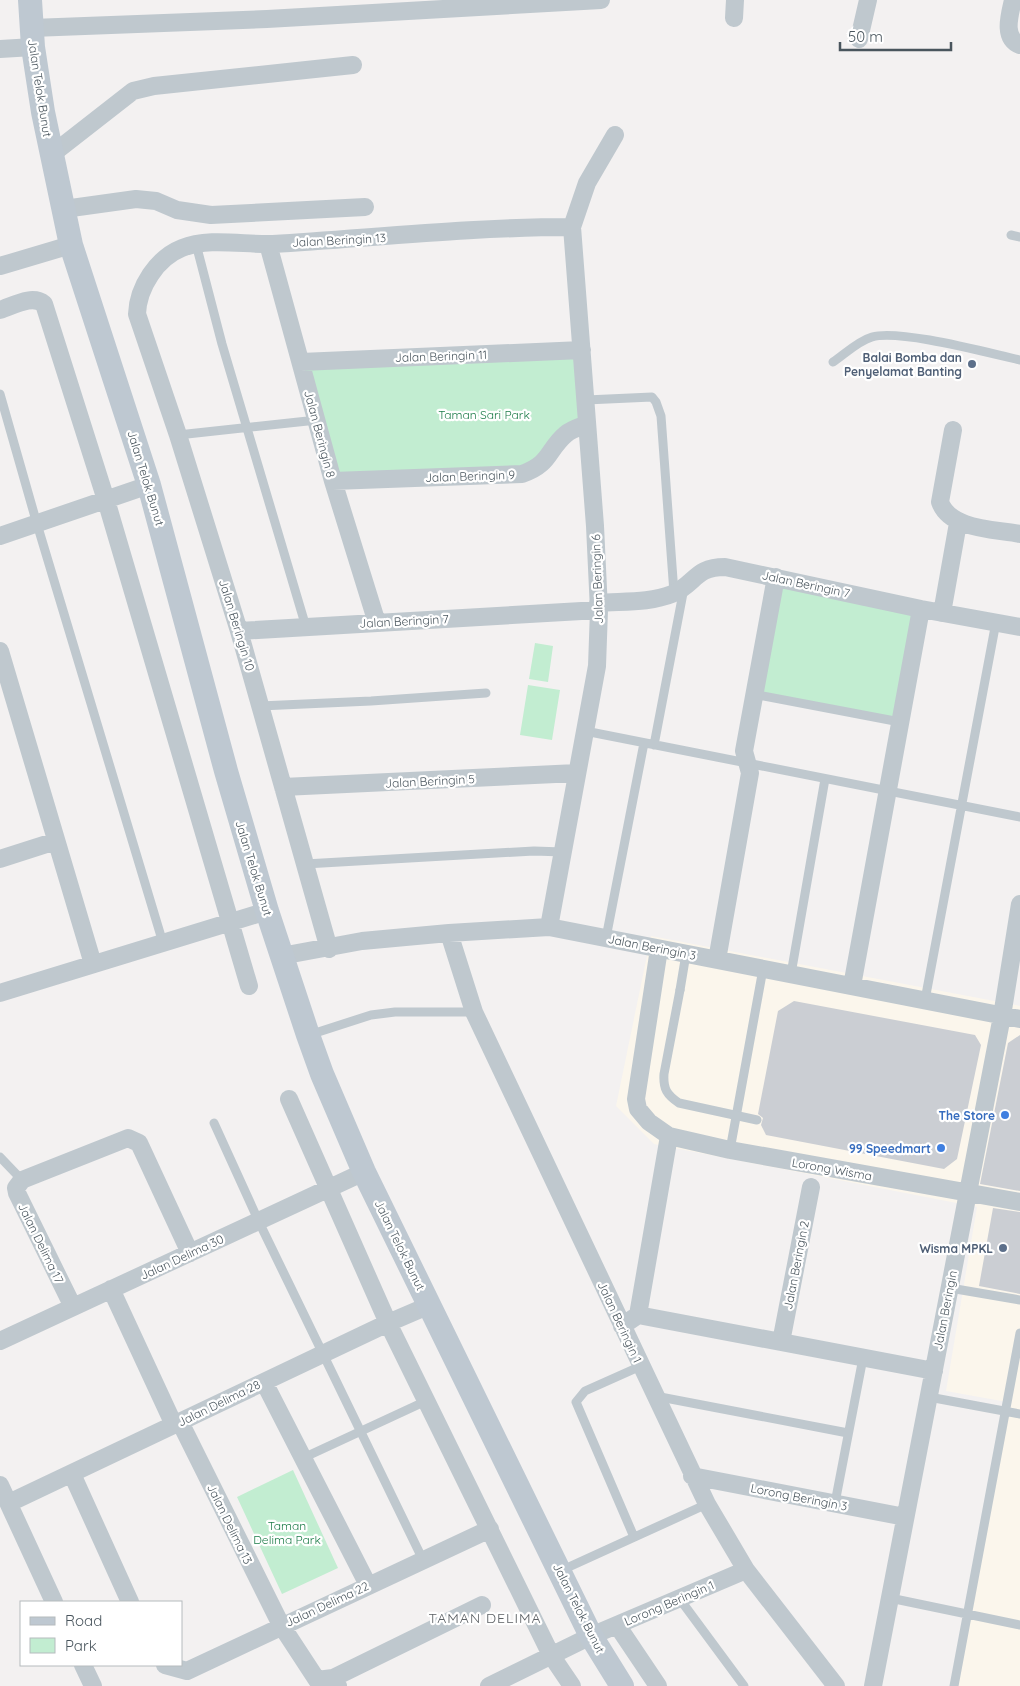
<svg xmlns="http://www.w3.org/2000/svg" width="1020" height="1686" font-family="Quicksand,sans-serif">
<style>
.commercial{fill:#fbf6ec}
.green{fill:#c2edd1}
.building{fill:#cbced3}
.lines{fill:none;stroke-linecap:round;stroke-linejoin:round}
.lane{stroke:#bfc8ce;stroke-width:9}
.street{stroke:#bfc8ce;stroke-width:18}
.secondary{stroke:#bec8d1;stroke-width:24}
.lane-bridge{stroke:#bfc8ce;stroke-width:9}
.service-dot{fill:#5c6f8a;stroke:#fff;stroke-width:2}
.shop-dot{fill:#3f7fe0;stroke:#fff;stroke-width:2}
.labels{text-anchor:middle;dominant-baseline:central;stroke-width:4.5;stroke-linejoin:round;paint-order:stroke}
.street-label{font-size:12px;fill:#49555d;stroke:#fff}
.service-label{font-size:12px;font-weight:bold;fill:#4e5e75;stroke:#fff;text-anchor:end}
.park-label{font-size:12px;fill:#1d7c49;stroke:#fff}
.shop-label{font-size:12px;font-weight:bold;fill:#366cbe;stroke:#fff;text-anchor:end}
.neighbourhood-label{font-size:14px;letter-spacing:1px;fill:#5d6165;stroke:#fff}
</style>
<rect width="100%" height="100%" fill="#f3f1f1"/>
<path class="commercial" d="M651,936l369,70v680h-68l55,-284 -61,-11 31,-184 -323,-63 -38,-38z"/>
<path class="green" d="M579,350l5,75 -46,40 -202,16 -33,-116z
M776,577l145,32 -21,113 -147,-28z
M535,643l18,3 -5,36 -19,-3z
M528,685l32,5 -8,50 -32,-5z
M293,1470l45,98 -56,26 -45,-97z"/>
<path class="building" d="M794,1001l181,34 6,10 -24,114 -13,10 -178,-34 -5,-10 2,-7 -5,-4 20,-103z
M1020,1035v156l-40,-7 28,-141z
M993,1208l27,4v82l-41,-8z"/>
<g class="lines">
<path class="lane" d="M1011,235l9,2
M196,244l26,100 84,283
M833,362c12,-8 25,-21 39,-25 28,-8 116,16 148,23
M0,394l37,130 126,419
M586,400l66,-3 4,5 5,14 13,177
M178,435l139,-15
M753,694l147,28
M260,706l111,-5 115,-8
M585,731l435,86
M654,745l30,-157
M305,864l229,-13 29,1
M606,938l38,-195
M791,974l34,-195
M680,990l6,-36
M925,1000l71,-378
M309,1035l62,-20 24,-3h79
M214,1123l45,99 164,338
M730,1150l33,-181
M0,1157l22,23
M950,1288l70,12
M655,1396l193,37
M929,1397l91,17
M303,1458l123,-57
M835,1503l28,-145
M634,1537l-58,-135 9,-11 56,-25
M560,1571l147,-67
M679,1598l65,88
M890,1598l130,27
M954,1686l66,-353"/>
<path class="street" d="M1013,0c-3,14 -11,38 7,45
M734,18l1,-18
M32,28l235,-9 334,-19
M859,39l9,-39
M0,49l33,-2
M51,155l82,-64 21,-5 199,-21
M64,209l72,-10 20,2 21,9 34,5 154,-8
M268,244l65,237 44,142
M0,266l71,-21
M0,310c13,-4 32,-16 44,-6l62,196 143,486
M301,362l281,-12
M953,430l-13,72c10,28 55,27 80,32
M333,481l189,-7c29,-10 25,-24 44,-40 6,-5 14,-7 21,-10
M0,536l149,-51
M598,603c24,-2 52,0 74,-9 24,-10 22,-27 53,-27l196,42 99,18
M942,613l16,-90
M239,631l360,-21
M0,651l93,313
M283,787l294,-14
M0,859l56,-18
M549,927l48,-261 2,-56 -4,-84 -23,-299 15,-44 28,-48
M449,933l25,79 233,492 39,66 90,116
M329,949l-90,-318 -61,-196 -41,-121c1,-27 20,-56 45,-66 27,-11 62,-3 91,-4 99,-6 200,-17 299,-17
M659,949l-23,150 2,10 11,13 20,14 61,14 290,52
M281,956l81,-15 87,-8 100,-6 471,92
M717,960l33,-187 -6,-22 32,-174
M852,986l69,-377
M0,993l267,-82
M289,1099l99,224 163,332 21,31
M111,1289l63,136
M73,1307l-56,-114 -1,-5 6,-8 106,-42 11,5 51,110
M638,1315l31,-179
M622,1326l16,-11 296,56
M0,1341l364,-169
M781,1342l30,-155
M264,1382l104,203
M180,1422l101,203 36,55 16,-2 5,8
M72,1474l58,128
M692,1476l213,41
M0,1485l54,117
M9,1503l379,-180 42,-18
M617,1625l41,61
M83,1665l10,21
M165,1665l22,6 303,-142
M333,1678l149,-73
M489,1686l102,-50 155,-66
M873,1686l129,-670 18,-112"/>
<path class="secondary" d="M30,0l3,47 10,65 28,133 78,240 77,286 41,140 41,124 14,39 42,98 227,464 31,50"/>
<path class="lane-bridge" d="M680,990l-16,84c-1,15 3,21 15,29l78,17"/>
</g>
<g class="service-dot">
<circle cx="972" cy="364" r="5"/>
<circle cx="1003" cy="1248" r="5"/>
</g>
<g class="shop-dot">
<circle cx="1005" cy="1115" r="5"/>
<circle cx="941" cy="1148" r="5"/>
</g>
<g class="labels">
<g class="street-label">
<text transform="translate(40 88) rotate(81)">Jalan Telok Bunut</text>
<text transform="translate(339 240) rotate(-3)">Jalan Beringin 13</text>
<text transform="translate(441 356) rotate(-2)">Jalan Beringin 11</text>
<text transform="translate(320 434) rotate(75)">Jalan Beringin 8</text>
<text transform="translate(470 476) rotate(-2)">Jalan Beringin 9</text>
<text transform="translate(146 478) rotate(73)">Jalan Telok Bunut</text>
<text transform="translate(597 579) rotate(-92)">Jalan Beringin 6</text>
<text transform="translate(806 584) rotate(12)">Jalan Beringin 7</text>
<text transform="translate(404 621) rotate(-3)">Jalan Beringin 7</text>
<text transform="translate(237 625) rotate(73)">Jalan Beringin 10</text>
<text transform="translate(430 781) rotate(-3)">Jalan Beringin 5</text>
<text transform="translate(254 868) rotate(73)">Jalan Telok Bunut</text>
<text transform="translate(652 947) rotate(11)">Jalan Beringin 3</text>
<text transform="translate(832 1169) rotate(10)">Lorong Wisma</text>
<text transform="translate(41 1243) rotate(64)">Jalan Delima 17</text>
<text transform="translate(400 1245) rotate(64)">Jalan Telok Bunut</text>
<text transform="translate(182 1257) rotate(-25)">Jalan Delima 30</text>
<text transform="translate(796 1265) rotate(-79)">Jalan Beringin 2</text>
<text transform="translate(945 1310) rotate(-79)">Jalan Beringin</text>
<text transform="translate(620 1322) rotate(65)">Jalan Beringin 1</text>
<text transform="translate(219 1403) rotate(-26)">Jalan Delima 28</text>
<text transform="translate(799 1497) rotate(11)">Lorong Beringin 3</text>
<text transform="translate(230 1524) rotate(64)">Jalan Delima 13</text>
<text transform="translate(669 1603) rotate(-23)">Lorong Beringin 1</text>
<text transform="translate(327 1604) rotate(-25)">Jalan Delima 22</text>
<text transform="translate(579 1608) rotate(63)">Jalan Telok Bunut</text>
</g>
<g class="service-label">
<text x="962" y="357">Balai Bomba dan<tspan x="962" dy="14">Penyelamat Banting</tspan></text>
<text x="993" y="1248">Wisma MPKL</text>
</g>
<g class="park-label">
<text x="484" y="414">Taman Sari Park</text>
<text x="287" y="1525">Taman<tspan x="287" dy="14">Delima Park</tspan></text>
</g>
<g class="shop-label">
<text x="995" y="1115">The Store</text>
<text x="931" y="1148">99 Speedmart</text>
</g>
<g class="neighbourhood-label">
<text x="485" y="1618">TAMAN DELIMA</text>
</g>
</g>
<rect x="20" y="1601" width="162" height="65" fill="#ffffff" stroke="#b6bbbe"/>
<rect x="30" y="1617" width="25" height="8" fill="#bec8d1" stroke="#b6bbbe"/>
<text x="65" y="1626" font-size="15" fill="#49555d">Road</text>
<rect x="30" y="1638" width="25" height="15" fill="#c2edd1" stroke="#b6bbbe"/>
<text x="65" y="1651" font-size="15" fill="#49555d">Park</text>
<path d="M840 42v8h111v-8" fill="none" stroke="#49555d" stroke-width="2.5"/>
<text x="848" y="42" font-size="15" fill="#49555d" stroke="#ffffff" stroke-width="4" paint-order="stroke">50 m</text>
</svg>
